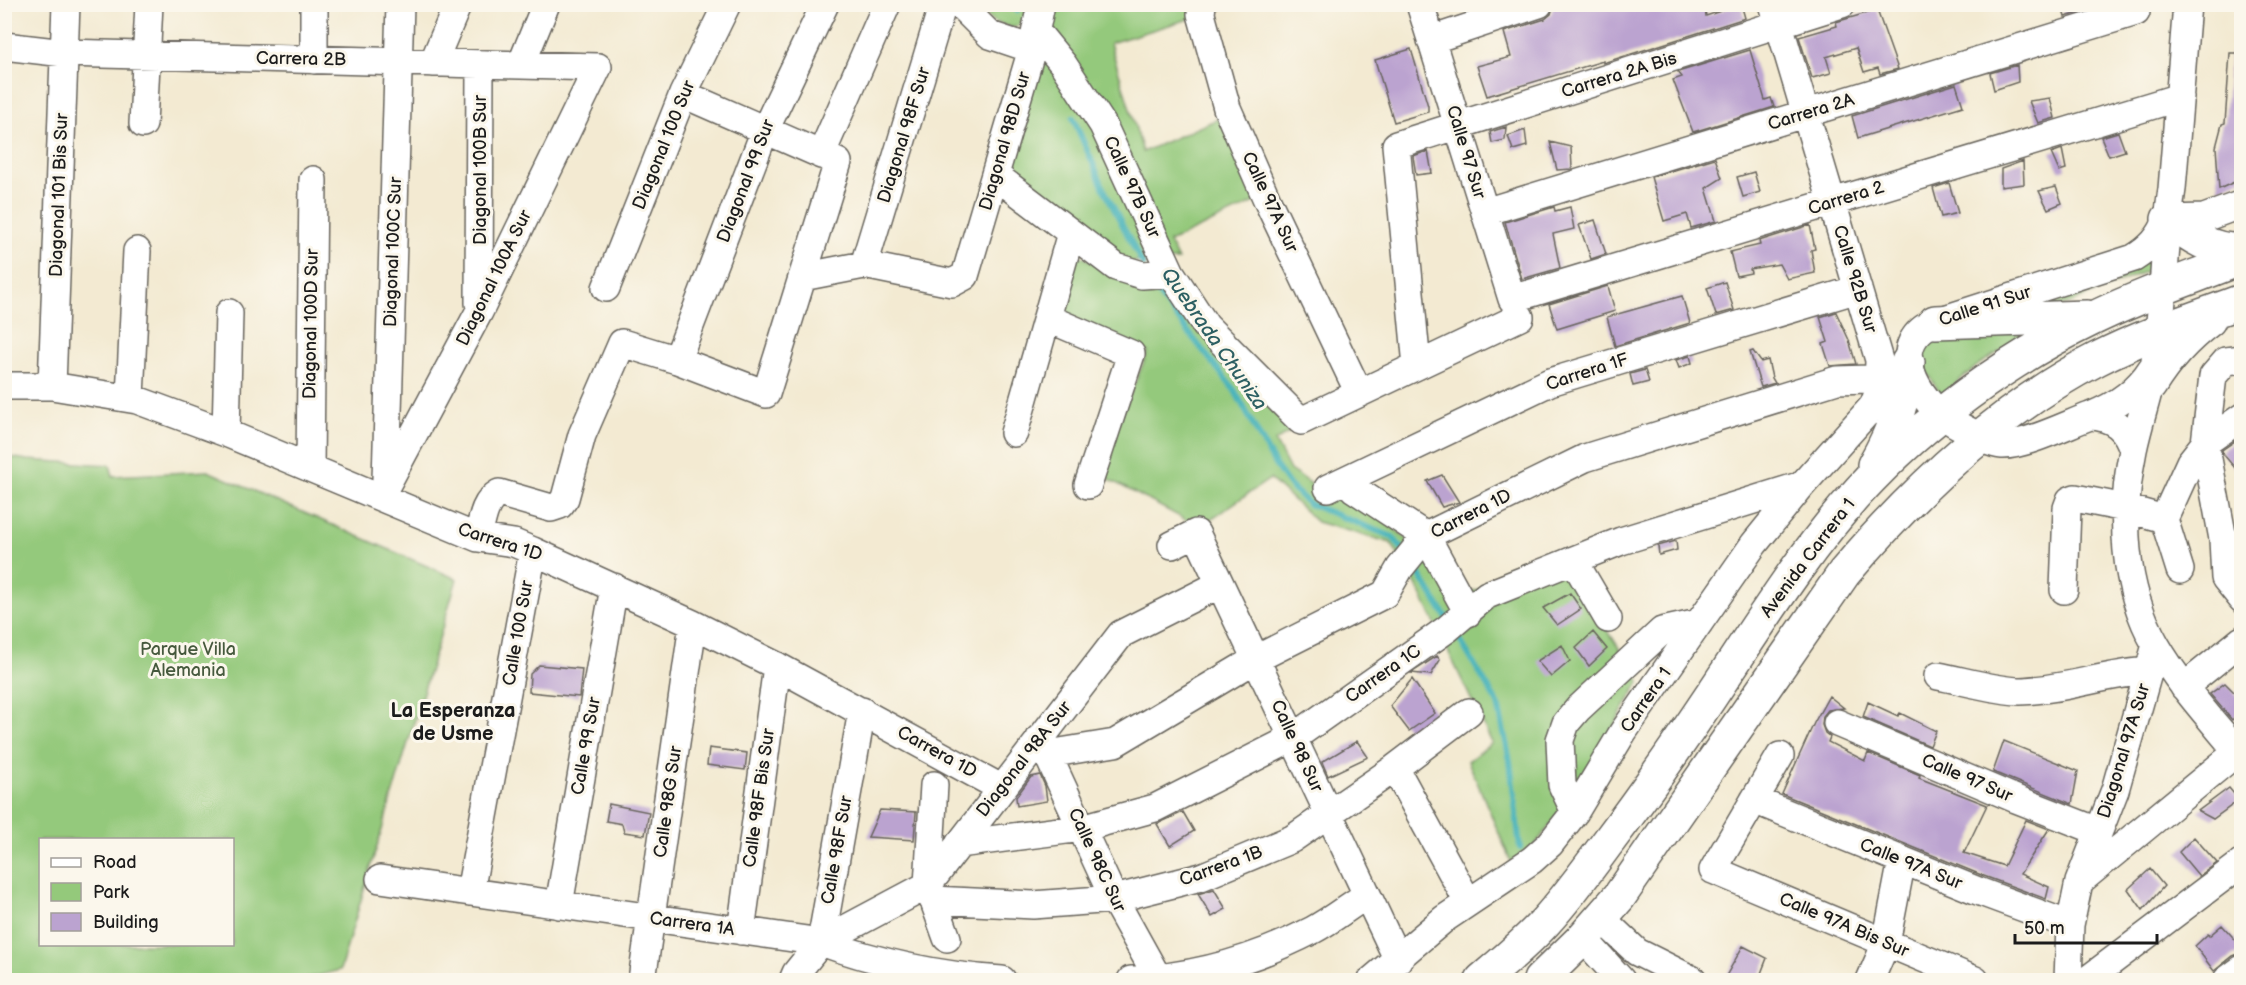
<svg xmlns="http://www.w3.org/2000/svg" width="2246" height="985" font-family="'Balsamiq Sans',sans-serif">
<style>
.green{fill:#94c97b;stroke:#58724c;stroke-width:1.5;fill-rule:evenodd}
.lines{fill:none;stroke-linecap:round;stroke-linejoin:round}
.stream{stroke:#3fb0b7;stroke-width:6}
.building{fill:#bba3d0}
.minor-casing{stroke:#67645c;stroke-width:30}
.highway-casing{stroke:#67645c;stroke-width:36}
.minor{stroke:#fff;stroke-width:27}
.highway{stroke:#fff;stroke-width:33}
.labels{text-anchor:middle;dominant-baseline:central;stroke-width:6;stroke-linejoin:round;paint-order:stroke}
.street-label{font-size:18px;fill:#1c1c1c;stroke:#fbf7ec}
.park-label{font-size:18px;fill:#46593d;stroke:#fbf7ec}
.water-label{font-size:20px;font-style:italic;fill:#2c5f62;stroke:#fbf7ec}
.neighbourhood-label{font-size:20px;font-weight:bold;fill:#1c1c1c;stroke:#fbf7ec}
</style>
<rect width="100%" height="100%" fill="#fbf7ec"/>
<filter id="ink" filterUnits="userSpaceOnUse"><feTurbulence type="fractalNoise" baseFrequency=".0167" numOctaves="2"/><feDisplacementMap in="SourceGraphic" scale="12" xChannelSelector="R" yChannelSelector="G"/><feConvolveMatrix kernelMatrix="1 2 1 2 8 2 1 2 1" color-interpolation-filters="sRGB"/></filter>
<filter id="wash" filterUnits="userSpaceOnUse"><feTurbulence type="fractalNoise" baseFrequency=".008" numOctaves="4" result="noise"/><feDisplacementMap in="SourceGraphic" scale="24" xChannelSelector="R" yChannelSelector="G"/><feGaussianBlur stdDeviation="1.35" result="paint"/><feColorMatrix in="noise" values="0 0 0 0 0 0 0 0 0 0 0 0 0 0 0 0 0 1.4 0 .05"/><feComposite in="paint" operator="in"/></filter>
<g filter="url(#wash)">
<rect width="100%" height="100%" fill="#f3ead2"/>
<path class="green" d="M974,5h57c-4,11 -7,19 -18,23l-18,-6z
M1052,5h183l-125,38 33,109 79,-35 38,83 -91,42 9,18 -48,2 -127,-92z
M2154,250v18l-100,42 -75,3z
M1077,254l62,33 31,7 125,135 -20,12 15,29 27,18 22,8 43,22 87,74 99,-24 72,113 -67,114 -58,76 -47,-110 24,-18 -76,-159 -25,-41 -74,-21 -47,-43 -71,48 -102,-54 51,-121 -65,-22 -17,-20 -3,-23z
M2033,331l-52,32 -40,32 -18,-29v-16l9,-11 18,-6z
M4,456l23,4 83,5 3,11 95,-5 249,108 -117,391 -39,10h-296zM40,840h192v104h-192z"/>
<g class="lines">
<path class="stream" d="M1013,4l4,6
M1073,118l32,73 38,74
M1151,283l5,8 79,100 40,74 15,21 19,18 84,33 11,15
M1412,563l36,57
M1455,632l43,72 12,57 10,87"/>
</g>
<g id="blocks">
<path class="building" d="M1554,4h150l2,12 35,-12 4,14 -142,45v-2l-116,35 -10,-30 34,-9 -7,-25 41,-13 6,-5z
M2061,4h30l2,5 -28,8z
M1877,10l21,59 -18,5 -2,-6 -14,4 -8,-24 -30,9 5,16 -19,5 -13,-41 38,-11 -1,-4z
M1411,49l17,57v6l-34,10 -19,-62z
M1750,50l15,50 6,-2 3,9 -81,25 -20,-52 9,-3 -4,-5z
M2230,53h11v126l-22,10 -3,-42 6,-23 3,-1z
M2017,65l1,17 -24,8 -4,-17z
M1956,84l7,22 -105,32 -6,-22z
M2050,98l5,20 -17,5 -9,-22z
M1506,127l-1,13 -13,3 -2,-11z
M1525,130l2,16 -14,4 -5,-14z
M2118,132l7,19 -16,5 -8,-19z
M1550,142l21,5 1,22 -15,1z
M2062,149l4,20 -7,2 -8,-18z
M1428,151l4,22 -16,2 -3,-19z
M1715,158l7,20 -16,10 10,33 -25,7 -4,-14 -23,7 -13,-44z
M2023,161l1,23 -23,3v-18z
M1754,172l6,20 -17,5 -6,-20z
M1949,183l9,30 -17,4 -8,-29z
M2056,187l6,16 -14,6 -9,-18z
M1554,207l1,4 15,-4 4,22 -21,5 7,34 -38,11 -17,-57z
M1595,220l11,34 -15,5 -12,-34z
M1810,225l5,24 -4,1 4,23 -28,6 -8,-15 -29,5 1,4 -15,3 -6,-24 30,-7 -1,-4z
M1725,282l9,28 -18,5 -9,-27z
M1608,286l7,25 -58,18 -8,-25z
M1682,296l8,27 -75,23 -8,-29z
M1836,312l13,28 7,24 -26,2 -7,-22 5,-2 -8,-25z
M1753,351l8,11 7,-2 4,18 3,5 -14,4 -11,-35z
M1690,356l2,7 -13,5 -3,-8z
M1645,370l4,12 -16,4 -3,-12z
M2241,437v38l-18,-21 -1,-4z
M1442,475l17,27 -17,5 -15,-26z
M2241,533v40l-2,-37z
M1676,541l1,9 -18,5 -1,-9z
M1570,593l11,16 -24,16 -14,-17z
M1593,632l14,17 -18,17 -13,-18z
M1562,645l8,16 -19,16 -14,-16z
M1437,656l3,4 -9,15 -20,-2z
M539,665l43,4 -3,28 -50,-5 1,-18z
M1412,679l23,34 -26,18 -19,-25z
M2225,683l16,16v12l-9,9 -22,-26z
M1829,696l15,12 -16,2 -5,6 -1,9 3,8 5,4 -2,5 37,19 3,-8 52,22 -1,3 68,27 -23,48 40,13 22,-46 23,9 -29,45 29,13 -3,12 -62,-23 -202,-82 32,-71z
M1868,702l30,14 2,-3 36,18 -6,15 -67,-29z
M1357,741l11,16 -40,19 -6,-14z
M2004,741l74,30 -6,33 -79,-32z
M709,748l38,5 -2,17 -38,-5z
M1040,775l5,11 2,15 -30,5 -1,-9 15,-20z
M2229,788l10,12 -26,19 -15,-8z
M609,804l40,8 -4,23 -21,-3 -2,-8 -16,-3z
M880,810l36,2 -2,28 -46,-3z
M1183,812l11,19 -24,15 -13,-22z
M2194,837l23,26 -18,13 -20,-24z
M2150,869l14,17 -21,24 -15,-21z
M1214,889l12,20 -14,8 -14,-23z
M2222,925l19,21v7l-8,3 -19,15 -19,-25 13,-12 1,2z
M1743,946l24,12 -9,23h-23l-9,-5z"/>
</g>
</g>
<g filter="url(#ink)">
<use href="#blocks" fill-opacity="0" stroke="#67645c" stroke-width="1.5"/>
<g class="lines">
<defs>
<path id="minor" d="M959,4l31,31 42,14
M1202,4l-1,10 26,94 41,94 91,191
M1420,4l92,295 668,-202
M2187,4l-15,185c-9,59 -7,118 -18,177 -5,28 -15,55 -21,84 -13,64 -11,136 23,195 23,40 56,75 86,112
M1036,31l27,33 40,61 68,148 35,53 95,95 219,-104
M1431,40l108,-36
M4,46l60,7 534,14 -119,245 -93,174
M314,60v-56
M433,63l25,-59
M521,65l25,-61
M143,124l6,-120
M821,155l66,-151
M995,175l121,92 26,8 29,-2
M1485,212l651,-200
M2168,219l36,-1 38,-14
M864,265l79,-261
M802,277l62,-12 88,18 13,-7 67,-227 9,-45
M606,288l77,-194 44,-90
M479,303l1,-238
M1047,318l84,36 -43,131
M2242,359l-16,2 -13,15 -8,67 18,96 2,39 17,21
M677,360l88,-230 60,-126
M1417,366l-21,-221 446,-141
M4,386h48l85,14 89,33 252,105 36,5 19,8 160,73 84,42 224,122
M52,386l14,-382
M130,397l7,-146
M2090,416c26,-10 47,-24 62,-48
M226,433l3,-120
M1014,433l57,-200
M2133,450c-6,-22 -20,-33 -43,-34 -22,8 -66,30 -88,29 -12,-1 -23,-8 -33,-14 -9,-5 -20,-10 -28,-17 -29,-24 -52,-73 -6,-92l199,-64c16,-10 26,-20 33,-38
M310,468l3,-288
M386,480l14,-476
M1346,480l8,9 72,47 42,77
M1328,488l222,-106 308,-93
M2164,519l26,-57 15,-19 37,-26
M478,538c4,-16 5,-36 21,-45l52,15 9,-3 5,-7 17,-63 40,-92 55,17 89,34 72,-232 -155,-68
M1172,545l24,-12 202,427
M1574,561l34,58
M2064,590l3,-82 3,-8 5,-2 50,10 39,11 16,51
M1938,676c22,4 60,15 82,15 43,-1 85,-17 128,-20
M2184,687l58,-47
M1837,723l179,76 82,32
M1040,738l74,161 45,81
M1048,754l67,-11 141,-84 129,-65 15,-26 26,-32 159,-78 252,-78 31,-1 27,8
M1780,756l-67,114 262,110
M1395,768l73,134
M934,785l-6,100 19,53
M1754,800l224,91 92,34
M1575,812l-13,-27 -2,-45 6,-17 12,-14 84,-78 37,-8
M959,844l123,-16 73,-20 138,-70 154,-109 40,-34 134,-54 181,-56
M380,879l441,63c58,21 120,34 181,38
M2080,881l162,-133
M470,892l63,-341
M933,900l100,5 81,-6 87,-22 91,-38 103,-71 74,-56
M559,905l55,-318
M1601,918l36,34 56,28
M741,931l36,-265
M1583,938l38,42
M821,942l107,-57 193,-251 99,-50
M642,980l51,-356
M793,980l3,-7 25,-31 41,-231
M1131,980c63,-3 126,-21 182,-50 19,-10 36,-24 54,-35
M1372,980l72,-61 88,-59 18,-16 25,-32 48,-80 131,-188 48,-59 71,-79 5,-12 1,-34 -106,-356
M1870,980l16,-37 16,-83
M2068,980l2,-55 9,-43 36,-92 41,-145
M2087,980l155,-117
M2227,980l15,-11"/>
<path id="highway" d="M2168,219c21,17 45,33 74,31
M1935,322l152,-5
M2150,385c16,-26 35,-47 59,-65
M1874,465c21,-37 29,-62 34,-103
M1482,980c21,-18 44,-37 63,-58 22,-24 41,-50 60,-76 37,-49 72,-99 106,-150 47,-70 91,-142 148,-205 64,-70 148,-131 233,-172 48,-24 100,-41 150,-61
M1540,980l43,-42 36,-41 225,-324c70,-82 157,-165 253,-214 47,-24 96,-40 145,-58"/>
</defs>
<use href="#minor" class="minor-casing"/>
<use href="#highway" class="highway-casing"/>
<use href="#minor" class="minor"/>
<use href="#highway" class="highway"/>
</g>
</g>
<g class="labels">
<g class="street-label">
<text transform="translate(301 59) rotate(1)">Carrera 2B</text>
<text transform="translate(1619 75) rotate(-17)">Carrera 2A Bis</text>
<text transform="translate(1811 112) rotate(-17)">Carrera 2A</text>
<text transform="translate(904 135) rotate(-73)">Diagonal 98F Sur</text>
<text transform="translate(1005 141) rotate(-74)">Diagonal 98D Sur</text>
<text transform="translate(664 145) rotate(-68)">Diagonal 100 Sur</text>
<text transform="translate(1466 152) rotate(73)">Calle 97 Sur</text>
<text transform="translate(480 170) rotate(-90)">Diagonal 100B Sur</text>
<text transform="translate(746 181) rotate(-69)">Diagonal 99 Sur</text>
<text transform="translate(1132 187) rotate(65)">Calle 97B Sur</text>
<text transform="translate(59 195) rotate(-88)">Diagonal 101 Bis Sur</text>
<text transform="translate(1846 198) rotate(-17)">Carrera 2</text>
<text transform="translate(1270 202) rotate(65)">Calle 97A Sur</text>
<text transform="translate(393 252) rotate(-88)">Diagonal 100C Sur</text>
<text transform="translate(494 278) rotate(-64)">Diagonal 100A Sur</text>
<text transform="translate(1855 279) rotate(73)">Calle 92B Sur</text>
<text transform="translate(1985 306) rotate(-18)">Calle 91 Sur</text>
<text transform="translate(311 324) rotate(-89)">Diagonal 100D Sur</text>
<text transform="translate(1587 372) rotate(-18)">Carrera 1F</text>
<text transform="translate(1471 514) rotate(-27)">Carrera 1D</text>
<text transform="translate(500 542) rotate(18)">Carrera 1D</text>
<text transform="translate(1808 558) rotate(-53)">Avenida Carrera 1</text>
<text transform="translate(518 633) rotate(-80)">Calle 100 Sur</text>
<text transform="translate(1383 674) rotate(-35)">Carrera 1C</text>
<text transform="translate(1646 700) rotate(-55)">Carrera 1</text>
<text transform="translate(586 746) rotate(-80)">Calle 99 Sur</text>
<text transform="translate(1297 746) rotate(65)">Calle 98 Sur</text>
<text transform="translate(2124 751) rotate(-73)">Diagonal 97A Sur</text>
<text transform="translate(937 752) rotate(29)">Carrera 1D</text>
<text transform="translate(1024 759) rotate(-52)">Diagonal 98A Sur</text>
<text transform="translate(1967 778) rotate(23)">Calle 97 Sur</text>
<text transform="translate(759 798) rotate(-82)">Calle 98F Bis Sur</text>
<text transform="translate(668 802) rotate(-82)">Calle 98G Sur</text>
<text transform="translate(837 850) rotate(-80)">Calle 98F Sur</text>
<text transform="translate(1097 860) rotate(65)">Calle 98C Sur</text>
<text transform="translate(1911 864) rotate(22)">Calle 97A Sur</text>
<text transform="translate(1221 866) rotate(-20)">Carrera 1B</text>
<text transform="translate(692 924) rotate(8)">Carrera 1A</text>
<text transform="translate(1844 925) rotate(23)">Calle 97A Bis Sur</text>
</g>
<g class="park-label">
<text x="188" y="649">Parque Villa<tspan x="188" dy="21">Alemania</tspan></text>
</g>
<g class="water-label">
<text transform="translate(1214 339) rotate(55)">Quebrada Chuniza</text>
</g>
<g class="neighbourhood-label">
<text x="453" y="711">La Esperanza<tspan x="453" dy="23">de Usme</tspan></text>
</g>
</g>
<rect width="2246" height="985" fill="none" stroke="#fbf7ec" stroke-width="24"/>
<rect x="39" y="838" width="195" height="108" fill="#fbf7ec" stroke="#a29f99" stroke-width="1.5"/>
<rect x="51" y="858" width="30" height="9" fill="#ffffff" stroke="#a29f99" stroke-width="1.5"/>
<text x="93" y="868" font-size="18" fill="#1c1c1c">Road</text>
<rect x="51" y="883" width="30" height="18" fill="#94c97b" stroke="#a29f99" stroke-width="1.5"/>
<text x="93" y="898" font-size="18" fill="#1c1c1c">Park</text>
<rect x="51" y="913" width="30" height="18" fill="#bba3d0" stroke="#a29f99" stroke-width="1.5"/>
<text x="93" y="928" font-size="18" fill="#1c1c1c">Building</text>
<path d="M2015 934v9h142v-9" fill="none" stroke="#1c1c1c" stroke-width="3"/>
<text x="2024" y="934" font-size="18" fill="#1c1c1c" stroke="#fbf7ec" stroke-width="4.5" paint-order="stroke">50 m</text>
</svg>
